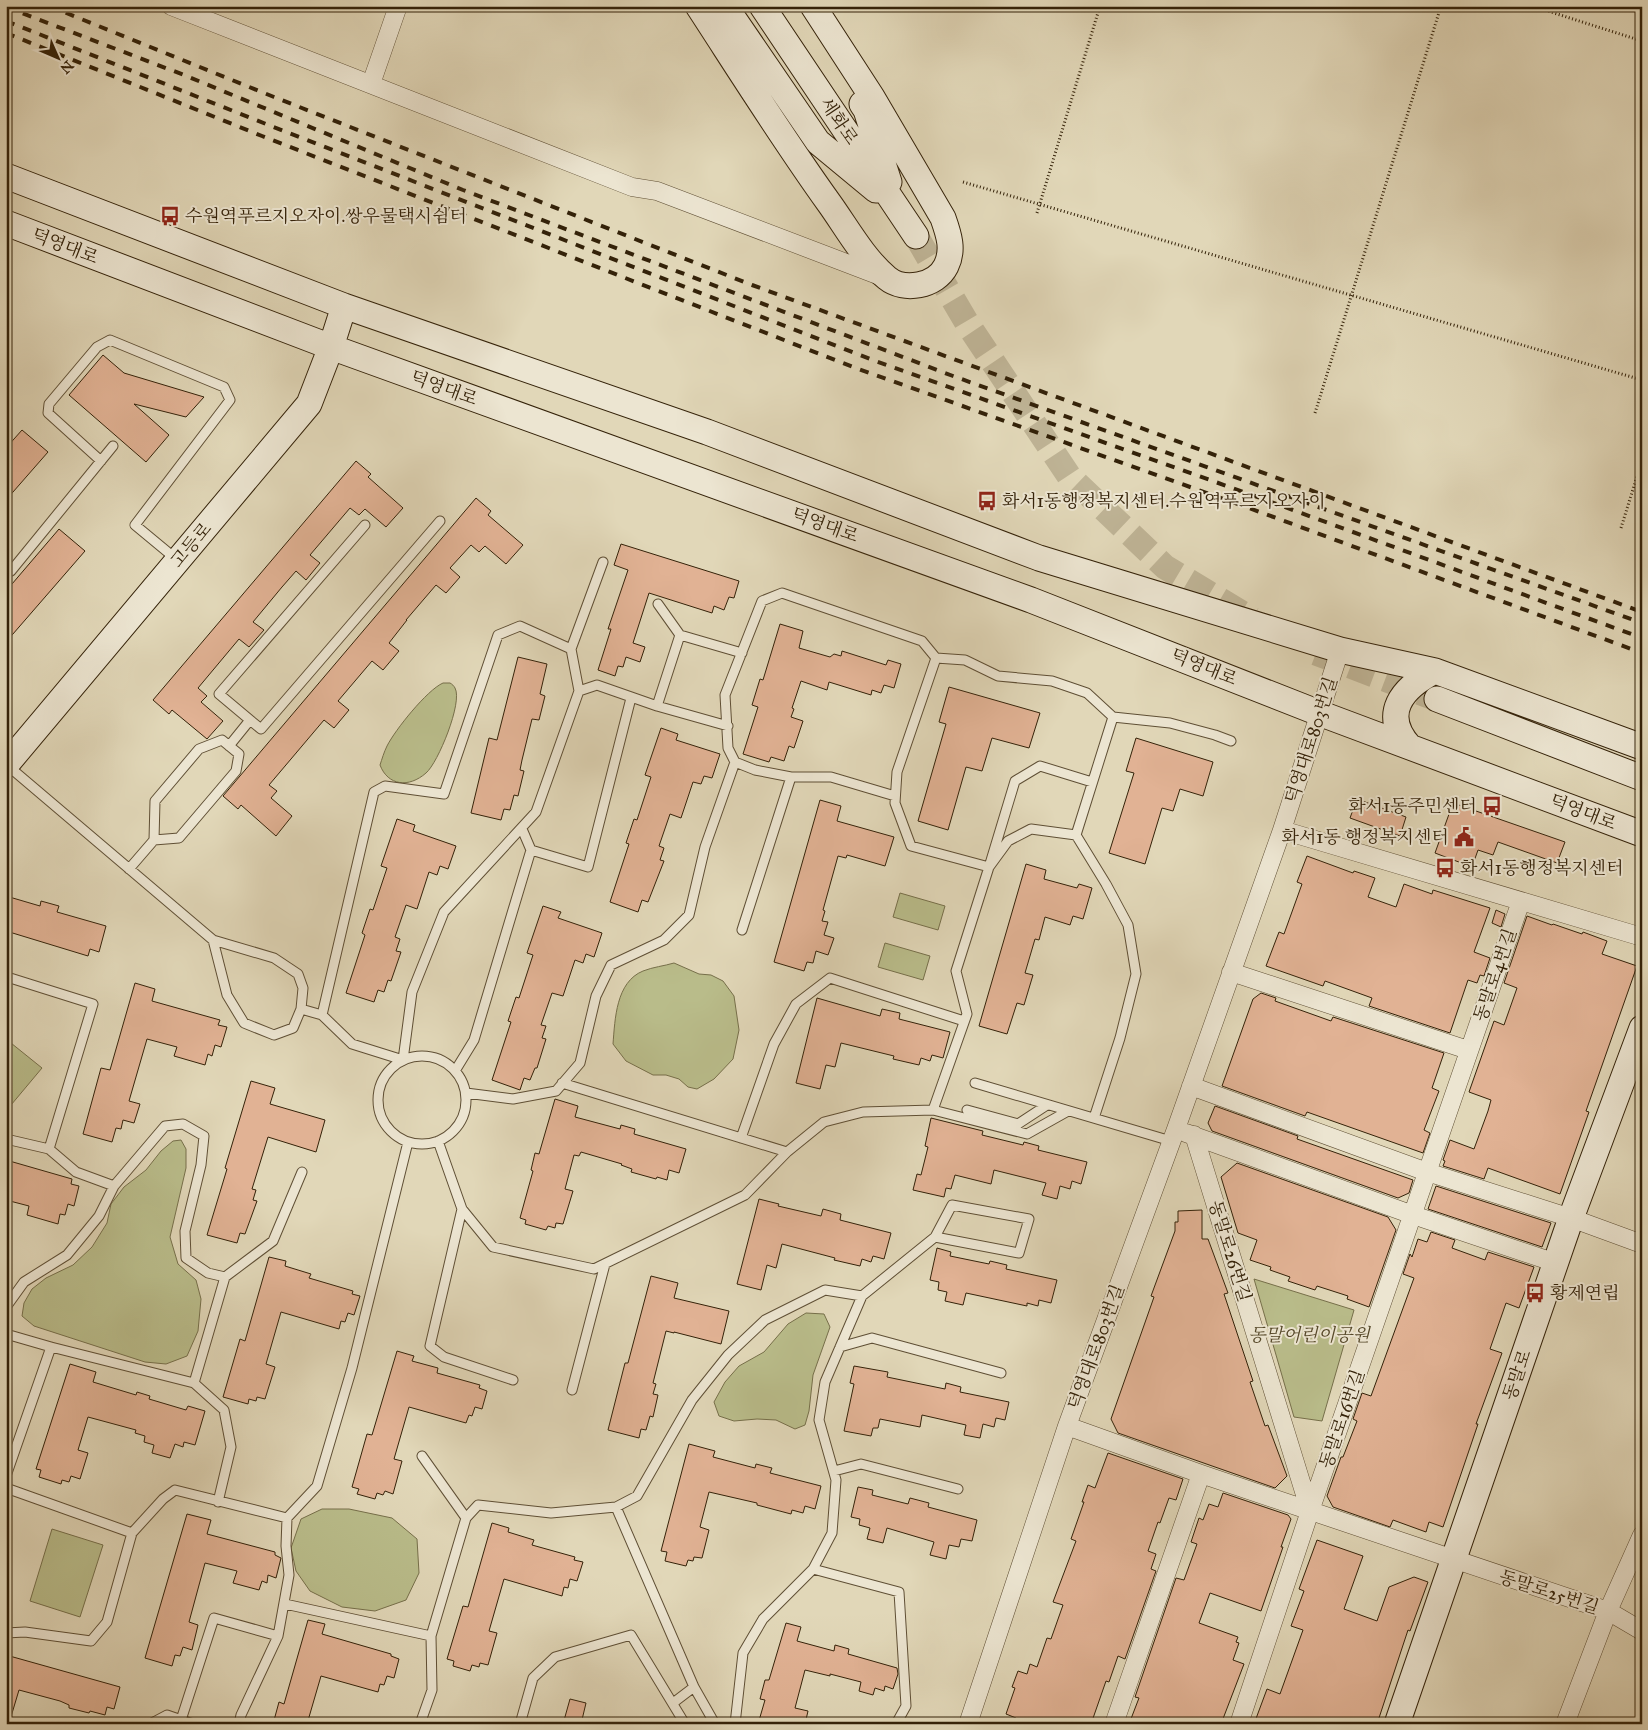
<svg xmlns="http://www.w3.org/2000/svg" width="1648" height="1730" font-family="'IM FELL Great Primer','Noto Serif KR',serif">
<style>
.green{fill:#b9bc8a;stroke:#766f4a}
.building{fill:#e1b294;stroke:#342209}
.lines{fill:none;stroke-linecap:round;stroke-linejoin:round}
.secondary-tunnel{stroke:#beb395;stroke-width:25;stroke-dasharray:25 12;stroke-linecap:butt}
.lane-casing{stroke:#5f4f35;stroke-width:11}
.street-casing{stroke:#5f4f35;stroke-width:19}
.secondary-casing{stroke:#342209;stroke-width:27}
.path{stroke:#342209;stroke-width:3;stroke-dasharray:1 2.5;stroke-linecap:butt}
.lane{stroke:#ece5d1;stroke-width:9}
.street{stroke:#ece5d1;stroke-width:18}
.secondary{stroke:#ece5d1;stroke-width:25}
.rail{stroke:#342209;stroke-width:4;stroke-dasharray:9 9;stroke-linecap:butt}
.labels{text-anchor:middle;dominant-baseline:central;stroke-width:4;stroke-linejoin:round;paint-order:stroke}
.street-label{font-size:18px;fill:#342209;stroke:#ece5d1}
.poi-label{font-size:18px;fill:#342209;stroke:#ece5d1;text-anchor:start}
.park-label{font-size:18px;font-style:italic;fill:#554829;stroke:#ece5d1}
</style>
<rect width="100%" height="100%" fill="#e1d7b8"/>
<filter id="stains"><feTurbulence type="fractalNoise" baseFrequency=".004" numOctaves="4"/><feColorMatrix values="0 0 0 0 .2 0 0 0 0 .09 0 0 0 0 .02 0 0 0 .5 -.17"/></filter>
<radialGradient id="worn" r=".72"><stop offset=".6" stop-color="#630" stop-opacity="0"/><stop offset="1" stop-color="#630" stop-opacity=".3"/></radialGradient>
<path class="green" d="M443,683h7c2,1 4,3 5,5 8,14 -17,75 -29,85 -17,15 -38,13 -46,-8 2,-6 4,-13 7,-19 8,-16 40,-56 56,-63z
M900,893l45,13 -7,24 -45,-13z
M885,943l45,13 -7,24 -45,-13z
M674,963l25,11 12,1 12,6 11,15 5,34 -6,29 -19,20 -17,10 -9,-2 -9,-8 -13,-4h-13l-27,-14 -13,-17c2,-25 3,-62 30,-73 10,-4 21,-5 31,-8z
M6,1039l36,29 -36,43z
M181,1140l5,9v19l-16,69 8,27 18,16 5,19 -3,32 -11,25 -21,8 -21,-2 -111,-36 -12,-10 2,-13 8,-14 14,-11 27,-13 19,-18 15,-24 4,-19 13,-17 22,-17 15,-19 12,-10z
M1254,1279l100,31 -32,111 -28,-4z
M806,1313l18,1 6,13 -17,48 -4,36 -4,14 -10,4 -19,-9 -19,-1 -23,2 -15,-5 -5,-14 11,-20 14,-16 25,-14 24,-28z
M322,1509h27l43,9 25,21 2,34 -13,27 -31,11 -33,-4 -32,-16 -14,-20 -5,-23 10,-29z
M52,1529l51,16 -23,72 -50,-16z"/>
<path class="building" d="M103,355l21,18 80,24 -18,20 -52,-13 35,31 -23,27 -77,-67z
M22,430l26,22 -42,48v-52z
M356,461l15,13 -3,3 35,31 -17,19 -21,-18 -6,6 -9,-7 -40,47 10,8 -14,17 -10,-9 -14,16 -29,35 11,8 -15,17 -10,-8 -41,49 9,8 -6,6 22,19 -16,18 -35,-29 -3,4 -16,-14z
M476,498l15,13 -3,4 35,30 -17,19 -21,-18 -6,6 -8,-7 -21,23 10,9 -14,16 -10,-8 -30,35h1l-18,23 10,8 -16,19 -11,-9 -34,40 11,9 -15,18 -10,-8 -55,65 8,6 -6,7 21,18 -16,20 -35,-31 -3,4 -15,-13z
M59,529l26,22 -79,91v-51z
M621,544l118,37 -5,17 -5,-1 -5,13 -10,-4 -2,7 -63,-20 -16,50 12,4 -5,15 -14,-5 -3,10 -5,-1 -3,10 -17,-6 13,-41h-3l20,-59 -14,-5z
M780,624l23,7 -4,17 31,9 4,-3 7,2 1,-5 44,14 2,-5 13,4 -7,24 -10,-3 -3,8 -9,-3 -1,5 -42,-13 -2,8 -26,-9 -9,27 2,1 -3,8 12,4 -9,27 -5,-2 -5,15 -13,-4 -2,5 -26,-8 15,-47 -6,-2 8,-26 3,1z
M518,657l29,7 -7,30 5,2 -6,24 -7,-1 -10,41 -2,10 4,1 -6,25 -4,-1 -4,15 -6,-1 -3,11 -30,-7 18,-75 8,2z
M949,687l91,26 -11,35 -37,-10 -10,33 -16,-4 -18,63 -30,-9 28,-97 -7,-2z
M661,728l17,6 -2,6 44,14 -8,24 -8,-2 -3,8 -8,-2 -12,36 -11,-4 -11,32 5,2 -4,12 4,1 -16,41 -6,-2 -4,12 -28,-10 19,-58 -3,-1 8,-24 3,1 14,-43 -6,-2z
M1136,738l77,24 -10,34 -23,-7 -7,22 -11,-3 -17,56 -36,-11 25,-80 -8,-2z
M1357,799l49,18 -6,19 -50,-18z
M820,800l21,6 -4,15 57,16 -9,29 -38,-11 -1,3 -8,-2 -15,54 2,1 -3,10 6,1 -4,13 10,3 -6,17 -12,-4 -3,12 -6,-1 -3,9 -30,-9z
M1453,803l112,39 -8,21 -59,-21 -5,13 -15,-5 -6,17 -37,-14z
M397,819l18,6 -2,6 43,15 -8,23 -8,-3 -3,9 -8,-3 -12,37 -11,-4 -11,32 5,2 -4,12 5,1 -10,29 -3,-1 -4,12 -6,-2 -4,12 -28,-9 19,-58 -3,-2 8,-24 3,1 14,-42 -6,-2z
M1307,856l46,17 1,-2 21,7 -7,19 28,10 8,-23 28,10 1,-4 57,18 -16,44 16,6 -6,18 -4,-1 -3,8 -9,-3 -18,53 -81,-27 3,-8 -47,-17 -2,5 -57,-20 13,-34 5,2 18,-50 -5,-2z
M1026,864l20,6 -2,9 33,9 2,-4 13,4 -9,31 -10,-3 -3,9 -25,-8 -6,23 -4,-1 -10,34 8,2 -9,30 -7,-2 -10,31 -28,-8z
M6,896l34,10 1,-5 18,5 -2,6 49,14 -7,26 -9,-3 -2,7 -82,-25z
M543,906l18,6 -3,6 44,15 -8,24 -8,-3 -3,9 -8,-3 -12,36 -11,-3 -11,32 5,1 -4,12 4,1 -9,29h-2l-5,12 -6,-2 -4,12 -28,-10 19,-58 -3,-1 8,-24 3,1 14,-43 -6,-2z
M1496,910l9,4 -4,13 -9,-4z
M1527,916l25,9 1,-1 29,10 1,-2 24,9 -5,13 35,12 -51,145 3,1 -29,82 -72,-26 -4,11 -41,-13 2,-5 -2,-1 7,-20 24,9 14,-38 3,-11 -22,-8 25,-71 10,4 13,-37 -13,-5z
M135,983l20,6 -3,12 68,19 -2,5 9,2 -6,20 -6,-2 -3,11 -4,-2 -3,11 -31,-9 3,-9 -30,-8 -18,62 11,3 -6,19 -11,-3 -2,9 -5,-1 -4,14 -29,-8 18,-66 9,2z
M1261,993l15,5 -1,3 56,20 2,-4 111,36 -12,35 7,3 -15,39 6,3 -7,20 -116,-41 -2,4 -83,-30 31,-87z
M817,998l63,18 2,-7 18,4 -1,6 51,13 -7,26 -11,-3 -2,6 -9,-3 -2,7 -26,-6 1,-3 -53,-13 -6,24 -9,-2 -6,24 -24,-6z
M251,1081l24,7 -5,16 55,16 -9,32 -48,-15 -16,52 4,1 -3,10 4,1 -12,33 -5,-1 -3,10 -30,-8 20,-66 -2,-1z
M555,1099l23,7 -3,11 45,12 1,-4 14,4 -1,5 52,15 -7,24 -10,-3 -2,10 -10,-3 -1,2 -25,-7 1,-3 -11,-4 1,-1 -41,-12 -2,4 -5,-1 -9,34 8,2 -10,33 -7,-1 -1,5 -7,-2 -2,4 -21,-6 1,-4 -6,-2 13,-47 -2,-1 4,-17 4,1z
M1215,1106l83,30 -1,3 116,41 -4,13 -11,5 -186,-67 -4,-8z
M931,1118l52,13 -1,4 41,10 1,-3 15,4 -1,4 49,12 -6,22 -9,-3 -2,8 -10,-3 -3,13 -15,-4 4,-12 -52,-13 -3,14 -36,-9 -4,14 -5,-1 -2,9 -31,-7 4,-16 4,1 7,-28 -3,-1z
M6,1160l66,19 -1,5 8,2 -5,20 -6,-2 -3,11 -5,-1 -2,10 -31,-9 2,-9 -23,-6z
M1237,1163l151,54 8,13 -27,77 -22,-8 1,-3 -31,-10 -2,4 -27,-9 2,-4 -20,-7 1,-3 -21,-7 7,-20 -19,-7 -17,-56z
M1436,1186l115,37 -9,24 -114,-38z
M759,1199l20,5 -1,2 43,10 2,-7 18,5 -1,6 51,13 -7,26 -11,-3 -2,6 -9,-3 -2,7 -26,-6 1,-2 -53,-14 -6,24 -9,-3 -6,25 -24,-6z
M1202,1210v29h6l20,54 -4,1 29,87 -3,1 15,44 3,-1 19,51 -12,12 -157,-55 -7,-14 43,-122 -3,-1 24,-65v-9h3v-11z
M1431,1232l24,8 -3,8 33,12 3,-8 46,15 -15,41 -13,-5 -16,46 12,4 -26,71h2l-35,103 -14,-5 -3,10 -33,-12 -3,7 -57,-20 -6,-11 14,-39h2l14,-36 -4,-2 9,-26 9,3 43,-118 -11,-4 7,-20 2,3 6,-18 9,3z
M937,1248l14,4 -1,4 39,8 1,-3 17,4 -1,4 51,11 -6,23 -12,-3 -1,6 -11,-3v3l-61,-13 -3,12 -18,-4 2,-9 -9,-2 1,-8 -9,-2z
M269,1257l17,4 -1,5 26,8 -2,4 44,13 -1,3 8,2 -6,19 -6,-2 -3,9 -4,-1 -2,8 -58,-17 -15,52 9,3 -10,32 -8,-2 -1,4 -7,-2 -1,5 -25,-7 17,-58 5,2z
M651,1276l27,7 -4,15 55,13 -8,33 -47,-12v1l-8,-2 -13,52 3,1 -3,10 5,1 -5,22 -3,-1 -4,14 -5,-1 -2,9 -31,-8 17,-67h3z
M397,1351l17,5 -2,5 26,7 -1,5 43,12 -1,3 8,3 -5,18 -7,-2 -3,9 -3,-1 -3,8 -57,-16 -15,52 8,2 -9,33 -8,-3 -2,4 -6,-2 -2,6 -18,-5 2,-5 -7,-2 15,-53 5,1z
M70,1364l26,8 -3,10 43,13 1,-3 13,4 -1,3 37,11 2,-4 17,5 -10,34 -11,-3 -1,5 -8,-3 -5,14 -18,-5 2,-8 -10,-3 1,-6 -10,-3 1,-3 -48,-13 -10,33 10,3 -8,26 -9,-3 -2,6 -7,-2 -1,4 -22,-7 2,-7 -5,-1z
M854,1366l34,6 -1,5 58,12 1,-6 15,4 -1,5 49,10 -4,18 -9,-2 -2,9 -11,-3 -3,14 -16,-3 2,-10 -44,-10 -2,12 -40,-8 -2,9h-5l-2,8 -27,-5 10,-47 -4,-1z
M689,1444l26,7 -2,6 42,11 1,-4 16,4 -2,5 51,13 -6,23 -10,-3 -2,7 -11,-3 -1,4 -34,-9v-2l-48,-11 -9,35 9,3 -7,28 -8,-1 -1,4 -5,-1 -2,6 -21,-5 2,-9 -6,-1z
M1108,1453l75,26 -7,21 -7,-2 -9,25 -2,-1 -10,29 8,3 -5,15 5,2 -31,88 -7,-3 -9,26 -3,-1 -15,43h-77l2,-6 -10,-4 9,-26 -3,-1 6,-16 9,3 3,-10 7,3 10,-29 4,1 12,-34 -10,-3 23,-61 -5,-2 13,-37h-2l6,-17 7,3z
M858,1487l15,3 -1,5 36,9 2,-6 19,5 -1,4 49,13 -5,21 -11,-2 -2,8 -10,-2 -3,14 -16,-4 4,-13 -47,-14 -4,15 -16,-4 3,-11 -11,-3 1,-6 -9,-2z
M1223,1493l65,22 3,4 -10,28h2l-22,64 -51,-18 -11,30 39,14 -2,5 3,1 -6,17 11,4 -23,60h-92l10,-26 -4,-1 41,-119 8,2 13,-36 -6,-2 8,-24 4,2 6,-16 9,3z
M187,1514l24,6 -4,14 68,18v3l6,3 -5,20 -8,-3 -1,8 -5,-2 -3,9 -26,-7 4,-12 -32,-8 -16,59 9,3 -6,25 -9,-3 -3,9 -5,-1 -3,11 -27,-8z
M492,1523l17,5 -1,4 26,8 -2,5 43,12 -1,3 9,2 -6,19 -7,-2 -2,9 -4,-1 -2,9 -58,-17 -15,52 8,2 -9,32 -8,-2 -1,4 -7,-2 -2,6 -17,-5 1,-5 -7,-2 16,-53 5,1z
M1317,1540l46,16 -19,53 33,12 12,-34 25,-10 14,5 -18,49 -2,-1 -31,94h-123l13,-35 13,5 23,-64 -12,-4 13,-35 -5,-2z
M308,1620l17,4 -3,10 69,20v2l8,3 -5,19 -7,-2 -3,9 -4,-1 -2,8 -57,-16 -14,48h-34l6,-22 5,2z
M786,1623l15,4 -4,14 37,10 1,-6 14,4 -1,5 49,14 1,6 -5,15 -8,-3 -1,5 -9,-3 -2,7 -14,-4 2,-9 -31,-8v2l-25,-6 -10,38 13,3 -3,13h-47l7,-24 -5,-1 5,-19h4z
M6,1655l114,32 -6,22 -7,-2 -2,8 -15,-4 -1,2 -20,-5v-3l-9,-4 -41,-11 -9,30h-4z
M570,1699l16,4 -5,21h-18z"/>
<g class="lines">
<path class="secondary-tunnel" d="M916,236l51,87 102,153 96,91 87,52
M1316,653l121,46"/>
<defs>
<path id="lane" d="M101,461l-53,-48 1,-9 48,-57 13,-7 114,47 6,13 -95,125 41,34
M6,574l5,-3 102,-125
M658,604l22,31 62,18
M936,658l29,2 33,16 54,5 35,12 26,24 57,6 45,12 16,6
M579,691l18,-6 60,21 23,-71
M657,706l71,20
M250,720l-31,-26 146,-169
M229,746l21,-26 11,9 179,-208
M7,765l206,175 61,18 24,16 5,14 -2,21 -8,19 -19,7 -30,-12 -17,-28 -14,-55
M791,777l-36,-7 -20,-8 -7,-14 -3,-53 37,-94 20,-8 140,48 14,17 -39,114 -2,31 16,43 78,21 26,-86 25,-15 52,16
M522,829l9,21 57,17 43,-169
M1076,835l30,49 22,41 8,49 -16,64 -26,80
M129,869l25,-29 1,-39 44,-52 23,-9 17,14 -3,17 -57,67 -25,2
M742,930l49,-153h40l64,19
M6,980l1,-3 86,27 -44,145 -43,-10
M301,1009l21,6 52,-223 11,-6 59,8 54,-159 22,-9 51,23 32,-87
M322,1015l30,29 51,16 9,-68 32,-80 92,-100 43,-121 -8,-42
M378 1100a44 44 0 1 1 88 0a44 44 0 1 1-88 0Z
M455,1071l19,-31 57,-190
M562,1083l225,69
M975,1083l196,58
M466,1093l47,6 43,-8 24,-28 16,-67 15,-31 53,-25 25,-25 16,-68 30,-85
M933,1110l94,24 41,-23
M967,1110l51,14 29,-19
M741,1138l33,-94 22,-40 34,-26 134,43
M438,1141l24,68 31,38 101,22 151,-74 42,-43 37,-30 39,-10 70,-2 34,-96 -11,-43 33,-104 19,-26 23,-12 45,6 37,-118
M49,1149l27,23 38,14 51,-60 18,-2 21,12 -3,29 -16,66 1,27 22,15 17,4 48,-36 29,-69
M462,1209l-32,137 14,11 69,23
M6,1307l18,-25 43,-27 32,-39 15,-30
M6,1334l45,13 143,36
M840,1347l32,-9 129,35
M572,1390l33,-126
M422,1456l44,62
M834,1471l27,-7 97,25
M6,1476l45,-129
M6,1488l126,45
M218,1502l13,-55 -7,-37 -30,-27 31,-106
M616,1507l78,180 21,37
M813,1569l86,23 7,114 -10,18
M285,1604l146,32
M6,1633l19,-1 66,9 16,-19 25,-89 31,-34 12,-9 112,28
M673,1703l21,-16
M181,1720l33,-102 64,18
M150,1724l17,-9 26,9
M239,1724l2,-9 37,-79 11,-61 -3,-29 1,-28 30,-32 35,-118 56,-226
M420,1724l12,-34 -1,-54 35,-118 12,-13 73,8 65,-6 21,-11 55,-96 36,-45 37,-35 60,-30 37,6 73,-59 17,-32 77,14 -10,34 -84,-16
M520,1724l13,-46 22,-21 76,-22 54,89
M735,1724l8,-71 20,-34 50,-50 19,-36 4,-53 -17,-60 6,-38 37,-86"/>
<path id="street" d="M171,6l461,181 25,4 226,86
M371,84l27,-78
M1282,830l360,107
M1231,972l237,78
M1191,1086l236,86 144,46 71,26
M1186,1133l227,82 143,48
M1194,1135l116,376 -71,213
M1067,1426l134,48 407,137 34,20
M1310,1511l211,-610
M968,1724l99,-298 109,-297 106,-299 58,-180
M1114,1724l87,-250
M1565,1724l43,-113 34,-76"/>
<path id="secondary" d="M698,6c43,66 85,133 131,197 18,25 34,55 58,75 17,14 49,8 59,-12 8,-16 3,-31 -3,-48l-71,-121 -59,-91
M725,6l93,136 58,48
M762,6l154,230
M862,104l4,6 23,72
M6,176l338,130 363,126 332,126 301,92 95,21 207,76
M6,223l325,124 700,253 288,113 323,121
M1437,699l205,79
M1410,747c-30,-33 -8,-59 25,-76
M6,765l303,-361 22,-57 13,-41
M1397,1724l174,-506 71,-190"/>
</defs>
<use href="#lane" class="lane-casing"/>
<use href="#street" class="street-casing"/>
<use href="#secondary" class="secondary-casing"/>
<path class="path" d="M1532,6l110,35
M963,182l679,198
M1037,213l63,-207
M1315,413l126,-407
M1621,528l21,-68"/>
<use href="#lane" class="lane"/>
<use href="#street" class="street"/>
<use href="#secondary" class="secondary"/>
<path class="rail" d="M49,6l225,91 478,188 890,327
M6,7l178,68 279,115 490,186 689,247
M6,21l260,103 604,235 382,136 390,143
M6,33l256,103 591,231 396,141 393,145"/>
</g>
<defs>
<symbol id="bus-bare" viewBox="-9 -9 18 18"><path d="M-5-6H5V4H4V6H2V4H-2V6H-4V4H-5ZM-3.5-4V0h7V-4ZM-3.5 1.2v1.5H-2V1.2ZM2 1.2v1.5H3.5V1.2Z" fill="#8f2418" stroke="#ece5d1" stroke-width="2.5" paint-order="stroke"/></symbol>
<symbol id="civic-bare" viewBox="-9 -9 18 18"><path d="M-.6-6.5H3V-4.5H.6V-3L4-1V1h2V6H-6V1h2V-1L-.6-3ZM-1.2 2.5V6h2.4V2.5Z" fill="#8f2418" stroke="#ece5d1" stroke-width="2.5" paint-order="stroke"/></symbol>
</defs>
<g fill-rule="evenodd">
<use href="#bus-bare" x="156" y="202" width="28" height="28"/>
<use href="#bus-bare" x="973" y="487" width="28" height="28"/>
<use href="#bus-bare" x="1478" y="792" width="28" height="28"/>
<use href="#civic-bare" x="1450" y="823" width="28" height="28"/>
<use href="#bus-bare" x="1431" y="854" width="28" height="28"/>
<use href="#bus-bare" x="1521" y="1279" width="28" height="28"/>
</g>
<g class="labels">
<g class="street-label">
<text transform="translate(839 121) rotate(56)">세화로</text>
<text transform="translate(65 246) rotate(21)">덕영대로</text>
<text transform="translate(444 388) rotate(20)">덕영대로</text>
<text transform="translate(825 525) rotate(20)">덕영대로</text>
<text transform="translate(191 545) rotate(-50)">고등로</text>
<text transform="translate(1204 667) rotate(22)">덕영대로</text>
<text transform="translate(1311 740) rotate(-72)">덕영대로803번길</text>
<text transform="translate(1583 812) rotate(21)">덕영대로</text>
<text transform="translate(1495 975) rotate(-71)">동말로4번길</text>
<text transform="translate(1230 1251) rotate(73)">동말로26번길</text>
<text transform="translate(1096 1347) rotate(-70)">덕영대로803번길</text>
<text transform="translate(1517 1375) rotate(-71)">동말로</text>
<text transform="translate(1342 1419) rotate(-71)">동말로16번길</text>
<text transform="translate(1549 1592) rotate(18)">동말로25번길</text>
</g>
<g class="poi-label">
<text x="185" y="216">수원역푸르지오자이.쌍우물택시쉼터</text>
<text x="1002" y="501">화서1동행정복지센터.수원역푸르지오자이</text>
<text x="1477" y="806" text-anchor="end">화서1동주민센터</text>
<text x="1449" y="837" text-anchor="end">화서1동 행정복지센터</text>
<text x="1460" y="868">화서1동행정복지센터</text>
<text x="1550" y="1293">황제연립</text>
</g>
<g class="park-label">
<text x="1309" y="1335">동말어린이공원</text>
</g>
</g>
<rect width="1648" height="1730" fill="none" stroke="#e1d7b8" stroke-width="25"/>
<rect x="8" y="8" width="1633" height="1715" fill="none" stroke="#342209" stroke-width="2.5"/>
<rect x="12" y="12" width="1623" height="1705" fill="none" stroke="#342209"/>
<g transform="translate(58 58) rotate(135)" stroke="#ece5d1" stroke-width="4" paint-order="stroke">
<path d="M0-4L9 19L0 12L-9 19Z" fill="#342209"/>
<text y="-8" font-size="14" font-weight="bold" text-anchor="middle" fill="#342209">N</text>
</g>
<rect width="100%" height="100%" filter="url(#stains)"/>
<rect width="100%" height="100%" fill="url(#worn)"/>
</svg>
